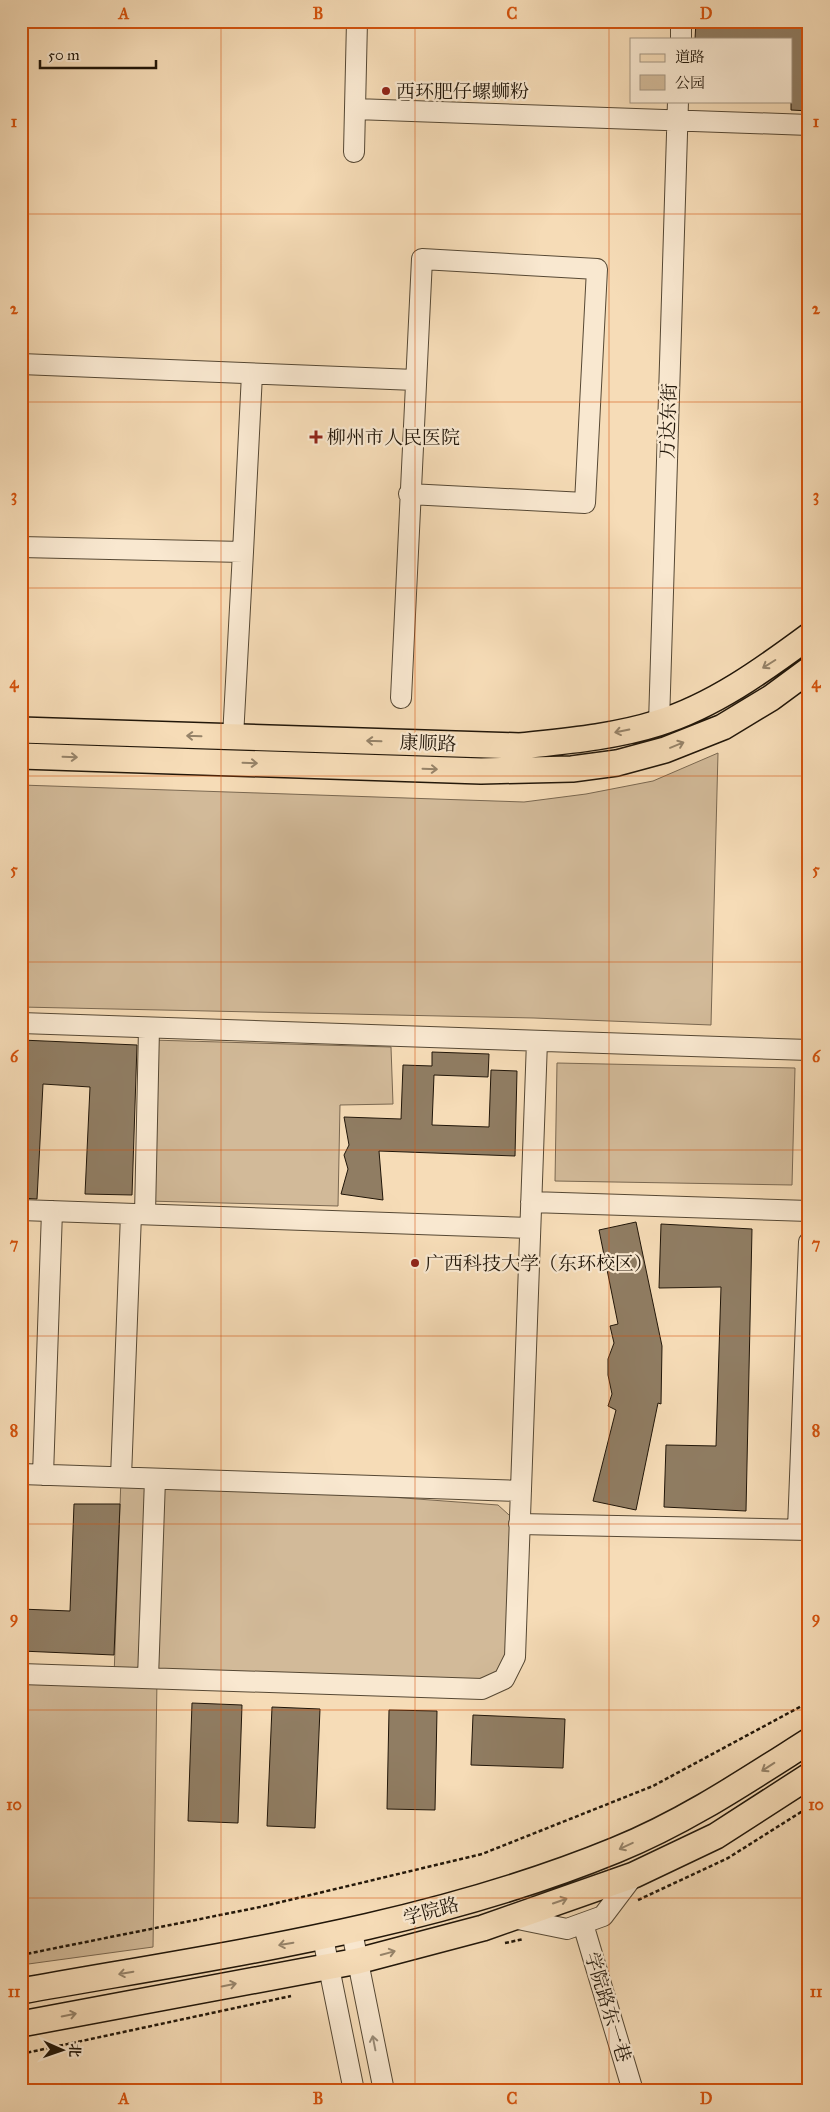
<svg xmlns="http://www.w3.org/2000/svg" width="830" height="2112" font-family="'IM FELL Great Primer','Noto Serif SC',serif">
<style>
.green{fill:#d2ba99;stroke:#7a6851}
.building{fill:#907d63;stroke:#211609}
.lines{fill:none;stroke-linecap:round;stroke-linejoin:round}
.minor-casing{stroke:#564834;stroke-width:22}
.major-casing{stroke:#211609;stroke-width:28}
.path{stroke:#211609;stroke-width:2.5;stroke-dasharray:4 2.5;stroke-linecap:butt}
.minor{stroke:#f9e8d0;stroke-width:20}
.major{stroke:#f6dcb7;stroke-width:25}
.oneway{stroke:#968369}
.oneway2{stroke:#988a76}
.grid{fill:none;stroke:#d4520c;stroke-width:1;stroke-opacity:0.55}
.poi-dot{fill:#8f2418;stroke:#f9e8d0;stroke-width:2}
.labels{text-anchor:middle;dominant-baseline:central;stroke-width:4.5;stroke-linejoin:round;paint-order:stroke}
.poi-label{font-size:19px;fill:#211609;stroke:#f9e8d0;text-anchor:start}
.street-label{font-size:19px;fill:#211609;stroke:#f9e8d0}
.neatline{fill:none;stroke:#d4520c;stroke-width:2}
.grid-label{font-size:16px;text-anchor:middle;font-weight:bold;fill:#d4520c}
</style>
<rect width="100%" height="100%" fill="#f6dcb7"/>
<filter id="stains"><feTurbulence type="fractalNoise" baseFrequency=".004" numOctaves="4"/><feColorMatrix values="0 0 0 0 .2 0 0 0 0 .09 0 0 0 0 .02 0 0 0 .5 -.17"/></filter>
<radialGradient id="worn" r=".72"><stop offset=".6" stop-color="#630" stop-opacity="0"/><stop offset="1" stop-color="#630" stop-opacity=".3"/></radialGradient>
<path class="green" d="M718,753l-7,272 -177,-7 -513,-11v-222l503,17 62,-8 67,-13z
M151,1040l240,7 2,57 -53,1 -2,101 -191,-5z
M557,1063l238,5 -3,117 -237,-4z
M121,1477l377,28 21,19 -4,133 -33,32 -325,-10 -4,268 -132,18v-291l93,3z"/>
<path class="building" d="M696,21h113v90l-18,-1v-71h-96z
M21,1040l116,5 -5,150 -47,-1 5,-107 -47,-3 -6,115 -16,-1z
M432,1052l57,2 -1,23 -54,-2 -2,50 57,2 2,-57 26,1 -2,85 -136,-5 4,49 -42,-6 7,-25 -4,-14 5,-10 -5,-28 57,2 2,-54 29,1z
M636,1222l26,124 -1,58 -3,-1 -22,107 -43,-9 23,-91 -8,-4 4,-12 -4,-19v-16l6,-16 -4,-17 8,-2 -19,-94z
M661,1224l91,5 -6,282 -82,-4 2,-62 50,1 5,-159 -62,1z
M74,1504h46l-6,151 -93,-4v-42l49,2z
M192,1703l50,2 -4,118 -50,-2z
M272,1707l48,2 -5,119 -48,-2z
M389,1710l48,1 -2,99 -48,-1z
M473,1715l92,4 -2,49 -92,-3z"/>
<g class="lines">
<defs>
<path id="minor" d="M681,39v-18
M355,109l454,16
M354,152l3,-131
M21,364l394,16
M21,547l222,5 -10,185
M243,552l9,-178
M401,698l21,-439 175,10 -12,234 -176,-9
M659,723l19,-622
M21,1023l788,27
M531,1202l278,9
M21,1210l509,18
M145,1214l4,-186
M21,1474l500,17
M43,1475l9,-264
M121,1477l10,-263
M519,1524l290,6
M798,1529l11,-287
M21,1674l461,15 22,-10 11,-22 22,-616
M148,1678l7,-199
M513,1918l54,11 36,-13 31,-41
M583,1924l50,167
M352,1932l32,159
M323,1938l31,153"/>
<path id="major" d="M21,730l499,16c46,-5 94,-9 138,-23 55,-17 105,-53 151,-87
M21,756l460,15 91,-2 45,-6 48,-13 58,-23 48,-29 38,-28
M21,1991c201,-36 405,-63 595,-141 69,-28 130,-69 193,-109
M21,2024l337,-63 125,-33 151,-53 82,-39 93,-60"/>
</defs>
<use href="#minor" class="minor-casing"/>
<use href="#major" class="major-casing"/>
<path class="path" d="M638,1900l90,-42 81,-51
M505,1943l19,-4
M21,1955l239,-48 222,-53 171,-68 156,-84
M21,2054l270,-58"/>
<use href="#minor" class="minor"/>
<use href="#major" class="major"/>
</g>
<defs><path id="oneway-shaft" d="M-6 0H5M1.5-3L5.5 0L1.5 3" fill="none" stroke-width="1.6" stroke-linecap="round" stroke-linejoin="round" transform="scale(1.25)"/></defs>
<g class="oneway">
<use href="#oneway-shaft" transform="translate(769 664) rotate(148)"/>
<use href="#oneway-shaft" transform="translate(622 731) rotate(168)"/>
<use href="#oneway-shaft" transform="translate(194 736) rotate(-178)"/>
<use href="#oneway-shaft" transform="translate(374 741) rotate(-178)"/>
<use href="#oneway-shaft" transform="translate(677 745) rotate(-22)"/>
<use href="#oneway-shaft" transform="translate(70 757) rotate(2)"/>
<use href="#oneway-shaft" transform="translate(250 763) rotate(2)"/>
<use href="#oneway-shaft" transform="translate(430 769) rotate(2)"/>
<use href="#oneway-shaft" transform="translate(768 1767) rotate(147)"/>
<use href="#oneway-shaft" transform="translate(626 1846) rotate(155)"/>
<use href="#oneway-shaft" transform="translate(560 1901) rotate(-19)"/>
<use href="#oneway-shaft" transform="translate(286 1944) rotate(170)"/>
<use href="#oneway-shaft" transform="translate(388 1953) rotate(-15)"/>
<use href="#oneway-shaft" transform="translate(126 1973) rotate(170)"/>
<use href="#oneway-shaft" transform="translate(229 1985) rotate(-11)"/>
<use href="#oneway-shaft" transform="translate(69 2015) rotate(-11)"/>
</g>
<use class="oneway2" href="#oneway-shaft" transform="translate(374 2043) rotate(-101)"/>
<path class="grid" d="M221,21v2070M415,21v2070M609,21v2070M21,214h788M21,402h788M21,588h788M21,776h788M21,962h788M21,1150h788M21,1336h788M21,1524h788M21,1710h788M21,1898h788"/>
<g class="poi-dot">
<circle cx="386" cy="91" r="5"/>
<path d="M313.5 429.5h5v5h5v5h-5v5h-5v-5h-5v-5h5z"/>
<circle cx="415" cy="1263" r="5"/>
</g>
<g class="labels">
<g class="poi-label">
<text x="396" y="91">西环肥仔螺蛳粉</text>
<text x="327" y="437">柳州市人民医院</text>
<text x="425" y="1263">广西科技大学（东环校区）</text>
</g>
<g class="street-label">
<text transform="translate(668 421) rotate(-88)">万达东街</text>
<text transform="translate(428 743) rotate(2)">康顺路</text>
<text transform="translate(431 1911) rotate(-15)">学院路</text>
<text transform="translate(608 2007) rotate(73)">学院路东一巷</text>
</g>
</g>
<rect width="830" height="2112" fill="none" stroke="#f6dcb7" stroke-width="55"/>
<rect x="630" y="38" width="162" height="65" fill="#f9e8d0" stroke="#a39480"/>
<rect x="640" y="54" width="25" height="8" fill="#f6dcb7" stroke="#a39480"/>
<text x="675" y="62" font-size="15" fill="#211609">道路</text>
<rect x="640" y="75" width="25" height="15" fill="#d2ba99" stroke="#a39480"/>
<text x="675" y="88" font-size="15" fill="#211609">公园</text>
<g transform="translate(62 2050) rotate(92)" stroke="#f9e8d0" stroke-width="4" paint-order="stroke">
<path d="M0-4L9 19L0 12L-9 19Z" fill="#211609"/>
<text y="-8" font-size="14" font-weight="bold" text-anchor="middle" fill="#211609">北</text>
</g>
<path d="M40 60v8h116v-8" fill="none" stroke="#211609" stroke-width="2.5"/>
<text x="48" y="60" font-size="15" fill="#211609" stroke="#f9e8d0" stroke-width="4" paint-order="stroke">50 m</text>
<rect x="28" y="28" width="774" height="2056" class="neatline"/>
<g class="grid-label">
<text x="124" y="19">A</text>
<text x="318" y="19">B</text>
<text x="512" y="19">C</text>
<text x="706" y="19">D</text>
<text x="14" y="127">1</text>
<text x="816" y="127">1</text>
<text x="14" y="314">2</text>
<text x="816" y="314">2</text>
<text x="14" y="501">3</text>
<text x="816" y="501">3</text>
<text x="14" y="688">4</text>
<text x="816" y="688">4</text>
<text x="14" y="875">5</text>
<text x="816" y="875">5</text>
<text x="14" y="1062">6</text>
<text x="816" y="1062">6</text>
<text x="14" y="1249">7</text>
<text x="816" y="1249">7</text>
<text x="14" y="1436">8</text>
<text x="816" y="1436">8</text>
<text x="14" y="1623">9</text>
<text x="816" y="1623">9</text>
<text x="14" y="1810">10</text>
<text x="816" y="1810">10</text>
<text x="14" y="1997">11</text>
<text x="816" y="1997">11</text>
<text x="124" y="2104">A</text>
<text x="318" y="2104">B</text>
<text x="512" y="2104">C</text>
<text x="706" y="2104">D</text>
</g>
<rect width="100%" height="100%" filter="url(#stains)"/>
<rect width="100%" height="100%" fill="url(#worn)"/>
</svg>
